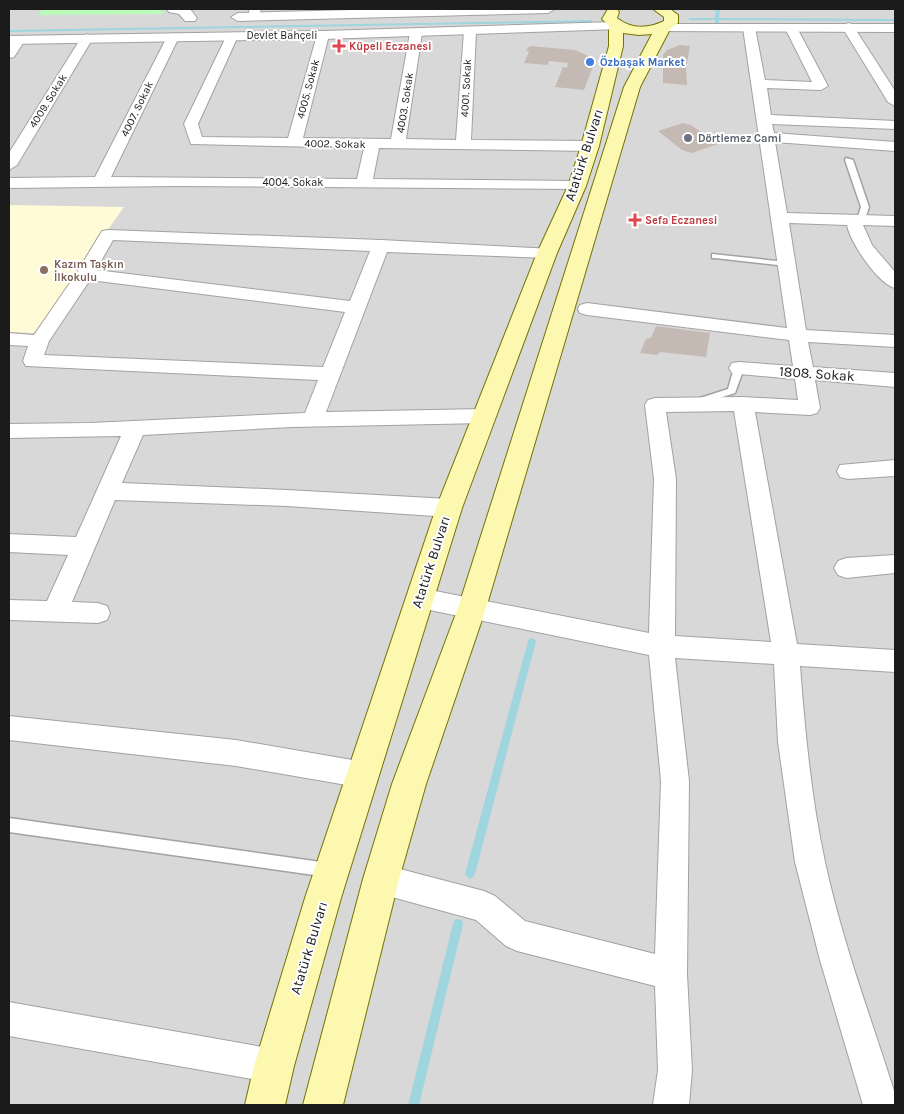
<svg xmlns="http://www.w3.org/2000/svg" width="904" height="1114" font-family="Karla,sans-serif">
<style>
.residential{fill:#d9d8d8}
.education{fill:#fffbd7}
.park{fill:#bafbb9}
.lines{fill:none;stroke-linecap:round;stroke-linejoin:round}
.stream{fill:#9ed5de;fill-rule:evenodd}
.building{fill:#c5b9b3}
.service-casing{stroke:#a2a2a2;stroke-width:3}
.minor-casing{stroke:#a2a2a2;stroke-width:2}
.tertiary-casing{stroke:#a2a2a2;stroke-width:2}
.secondary-casing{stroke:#737400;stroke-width:2}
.service{fill:#fff;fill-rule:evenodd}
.minor{fill:#fff;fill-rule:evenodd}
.tertiary{fill:#fff;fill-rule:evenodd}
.secondary{fill:#fcf8b0;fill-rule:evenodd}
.health-dot{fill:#e0444e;stroke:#fff;stroke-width:2}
.shop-dot{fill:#3f7fe0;stroke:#fff;stroke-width:2}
.worship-dot{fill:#6b7280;stroke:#fff;stroke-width:2}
.education-dot{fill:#8d6e63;stroke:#fff;stroke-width:2}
.labels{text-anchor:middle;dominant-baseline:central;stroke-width:4;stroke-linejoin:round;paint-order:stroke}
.far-street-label{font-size:11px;fill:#1b1b1b;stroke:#fff}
.far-health-label{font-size:11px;font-weight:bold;fill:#be3a42;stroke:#fff;text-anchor:start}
.far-shop-label{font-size:11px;font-weight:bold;fill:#366cbe;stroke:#fff;text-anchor:start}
.far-worship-label{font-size:11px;font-weight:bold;fill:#5b616d;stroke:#fff;text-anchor:start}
.far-education-label{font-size:11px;font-weight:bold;fill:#785e54;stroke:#fff;text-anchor:start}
.street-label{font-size:14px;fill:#1b1b1b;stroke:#fff}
</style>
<rect width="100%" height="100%" fill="#ede8e0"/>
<path class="residential" d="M9,9h886v1096h-886z"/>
<path class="education" d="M9,205l115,2 -90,126 -25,-1z"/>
<path class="park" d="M44,9h113l6,2 1,3 -127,1z"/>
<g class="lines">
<path class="stream" d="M716,9h4l-1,9 176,1v2l-176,-1v3l-2,1 -2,-1v-3h-25l-2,-1 2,-1h25z
M591,20h1v2l-583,10v-2z
M532,638l3,1 1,2 -61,233 -2,3 -3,2 -3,-2 -2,-3 63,-233 1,-2z
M458,919l4,1 1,4 -44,181h-11l45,-181 1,-4z"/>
</g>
<path class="building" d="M680,45l10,1 -4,23 1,16 -24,-2v-28l4,-5z
M530,46l45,4 18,8 1,6 -10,26 -29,-3 8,-20 4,1 1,-5 -19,-2 -1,4 -24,-2 5,-11 -3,-2z
M683,123l8,2 27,19 -26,9 -10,-3 -24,-19z
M656,326l54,7 -4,24 -46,-5 -3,3 -17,-2 6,-14 5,-1z"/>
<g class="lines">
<defs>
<path id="service" d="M846,158l7,2 16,47 -5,15 -7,-2 4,-13 -16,-47z
M712,254l74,8 4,2 -4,2 -71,-8h-3z
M739,365l5,3 -9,25 -38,12 -3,-1 -2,-2 2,-2 34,-11 6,-21z
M9,818l319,45 5,2 2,5 -2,5 -5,2 -319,-45z"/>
<path id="minor" d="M249,9h12l-3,11h-8z
M848,23l4,1 43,67v15l-7,-4 -46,-75z
M749,24l6,4 10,52 47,2 -27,-54 6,-4 6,4 31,58 -7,4 -54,-2 4,27 124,6v8l-123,-5 2,9 121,9v9l-120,-9 12,71 108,3v10l-32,-1 9,20 23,27v16c-17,-4 -45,-46 -48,-63l-58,-2 17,107 89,5v12l-87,-5 5,25 82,6v14l-80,-7 5,28 -3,5 -7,2 -55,-3 42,232 98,6v22l-95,-6c5,65 11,131 25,196 17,79 46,156 70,232v11h-32l-43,-145 -25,-98 -17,-120 -4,-78 -99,-6 14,123 -2,193 5,96 -3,35h-36l5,-35 -3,-84 -138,-35 -11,-5 -30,-26 -95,-26 -11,-4 -4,-11 4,-11 11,-4 103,27 11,5 30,25 130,33 6,-173 -12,-126 -229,-47 -9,-3 -3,-7 3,-7 9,-3 229,45 5,-154 -9,-74 3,-5 7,-2 88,-1 55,3 -3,-21 -56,-5 -7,-1 -3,-5 3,-5 7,-1 54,4 -4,-26 -202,-25 -7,-2 -2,-4 2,-4 7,-2 200,25 -44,-300zM734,411l37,231 -96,-6 1,-157 -10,-67z
M470,27l6,4 -5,109 119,1 8,5 -8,5 -211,-3 -6,31 204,2 6,2 2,3 -2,3 -408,-3 -166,2v-10l86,-1 72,-140 6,-4 6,4 -68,140 246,2 7,-31 -173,-4 -7,-20 44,-91h8l2,3 -40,88 4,13 86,1 29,-103 6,-4 6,4 -26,103 88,1 19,-106 6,-4 6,4 -16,106 50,1 8,-109z
M87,34l6,4 -76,127 -8,5v-17l72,-115z
M19,36l6,4 -11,17 -5,1v-13l5,-8z
M108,230l273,10 172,9 3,4 -3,4 -6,1 -160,-6 -61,160 158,-3 7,2 3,5 -3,5 -7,2 -192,4 -149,8 -21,48 165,7 162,9 8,3 3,6 -3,6 -8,3 -162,-11 -172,-6 -43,102 26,1 9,3 3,7 -3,7 -9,3 -89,-3v-20l38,1 21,-46 -59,-3v-18l67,3 45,-101 -112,2v-14l81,-1 215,-10 13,-33 -292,-14 -3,-5 5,-15 -19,-1v-12l25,2 42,-61 26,-43zM113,240l257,11 -20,50 -254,-31zM90,280l255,32 -22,55 -279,-12 5,-14z
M895,460v16l-47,3 -8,-2 -3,-6 3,-6z
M895,555v18l-49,5 -8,-3 -4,-7 4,-7 8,-3z
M9,716l227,24 128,22 10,4 4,9 -4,9 -10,4 -128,-22 -227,-26z
M9,1002l265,47 12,5 5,12 -5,12 -12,5 -265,-47z"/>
<path id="tertiary" d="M167,9h23l7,9 -2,3h-10l-6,-7 -10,-2z
M393,9h162l-7,4 -310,8 -7,-4 7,-4z
M616,22l7,4 -2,3 -298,10 -314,5v-8l314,-5z
M663,24h232v8l-237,-1 -2,-3 2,-3z"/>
<path id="secondary" d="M608,9h9l2,3 -2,6c13,11 31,11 47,3v-4l-11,-8h17l8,6v8l-8,6 -30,58 -154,521 -60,176 -27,95 -56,226h-40l60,-226 29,-95 66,-176 166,-521 28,-53 -13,1 -16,-2v13l-24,100 -13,40 -29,67 -95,255 -121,390 -47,168 -9,39h-40l9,-39 51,-168 131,-390 101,-255 31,-67 13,-40 28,-100v-20l-7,-7z"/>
</defs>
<use href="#service" class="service-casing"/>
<use href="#minor" class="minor-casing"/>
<use href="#tertiary" class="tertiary-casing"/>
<use href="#secondary" class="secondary-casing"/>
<use href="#service" class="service"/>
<use href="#minor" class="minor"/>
<use href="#tertiary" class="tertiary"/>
<use href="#secondary" class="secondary"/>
</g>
<g class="health-dot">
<path d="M336.5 38.5h5v5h5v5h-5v5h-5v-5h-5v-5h5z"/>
<path d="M632.5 212.5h5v5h5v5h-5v5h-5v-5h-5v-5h5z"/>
</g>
<circle class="shop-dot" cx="590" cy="62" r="5"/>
<circle class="worship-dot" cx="688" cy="138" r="5"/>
<circle class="education-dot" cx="44" cy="270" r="5"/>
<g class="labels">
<g class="far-street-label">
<text x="282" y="35">Devlet Bahçeli</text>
<text transform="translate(466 88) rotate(-87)">4001. Sokak</text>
<text transform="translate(308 89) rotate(-75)">4005. Sokak</text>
<text transform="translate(48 101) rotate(-58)">4009. Sokak</text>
<text transform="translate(405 103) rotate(-81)">4003. Sokak</text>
<text transform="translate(137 109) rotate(-64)">4007. Sokak</text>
<text transform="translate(335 144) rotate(1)">4002. Sokak</text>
<text x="293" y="182">4004. Sokak</text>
</g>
<g class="far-health-label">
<text x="349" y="46">Küpeli Eczanesi</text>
<text x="645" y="220">Sefa Eczanesi</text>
</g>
<g class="far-shop-label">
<text x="600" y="62">Özbaşak Market</text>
</g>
<g class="far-worship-label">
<text x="698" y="138">Dörtlemez Cami</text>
</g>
<g class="far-education-label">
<text x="54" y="264">Kazım Taşkın<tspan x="54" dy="13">İlkokulu</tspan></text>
</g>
<g class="street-label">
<text transform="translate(584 155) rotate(-72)">Atatürk Bulvarı</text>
<text transform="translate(817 374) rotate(4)">1808. Sokak</text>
<text transform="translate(431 562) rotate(-72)">Atatürk Bulvarı</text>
<text transform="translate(309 948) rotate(-73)">Atatürk Bulvarı</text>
</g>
</g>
<rect width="904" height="1114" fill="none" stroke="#1b1b1b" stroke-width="20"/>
</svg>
